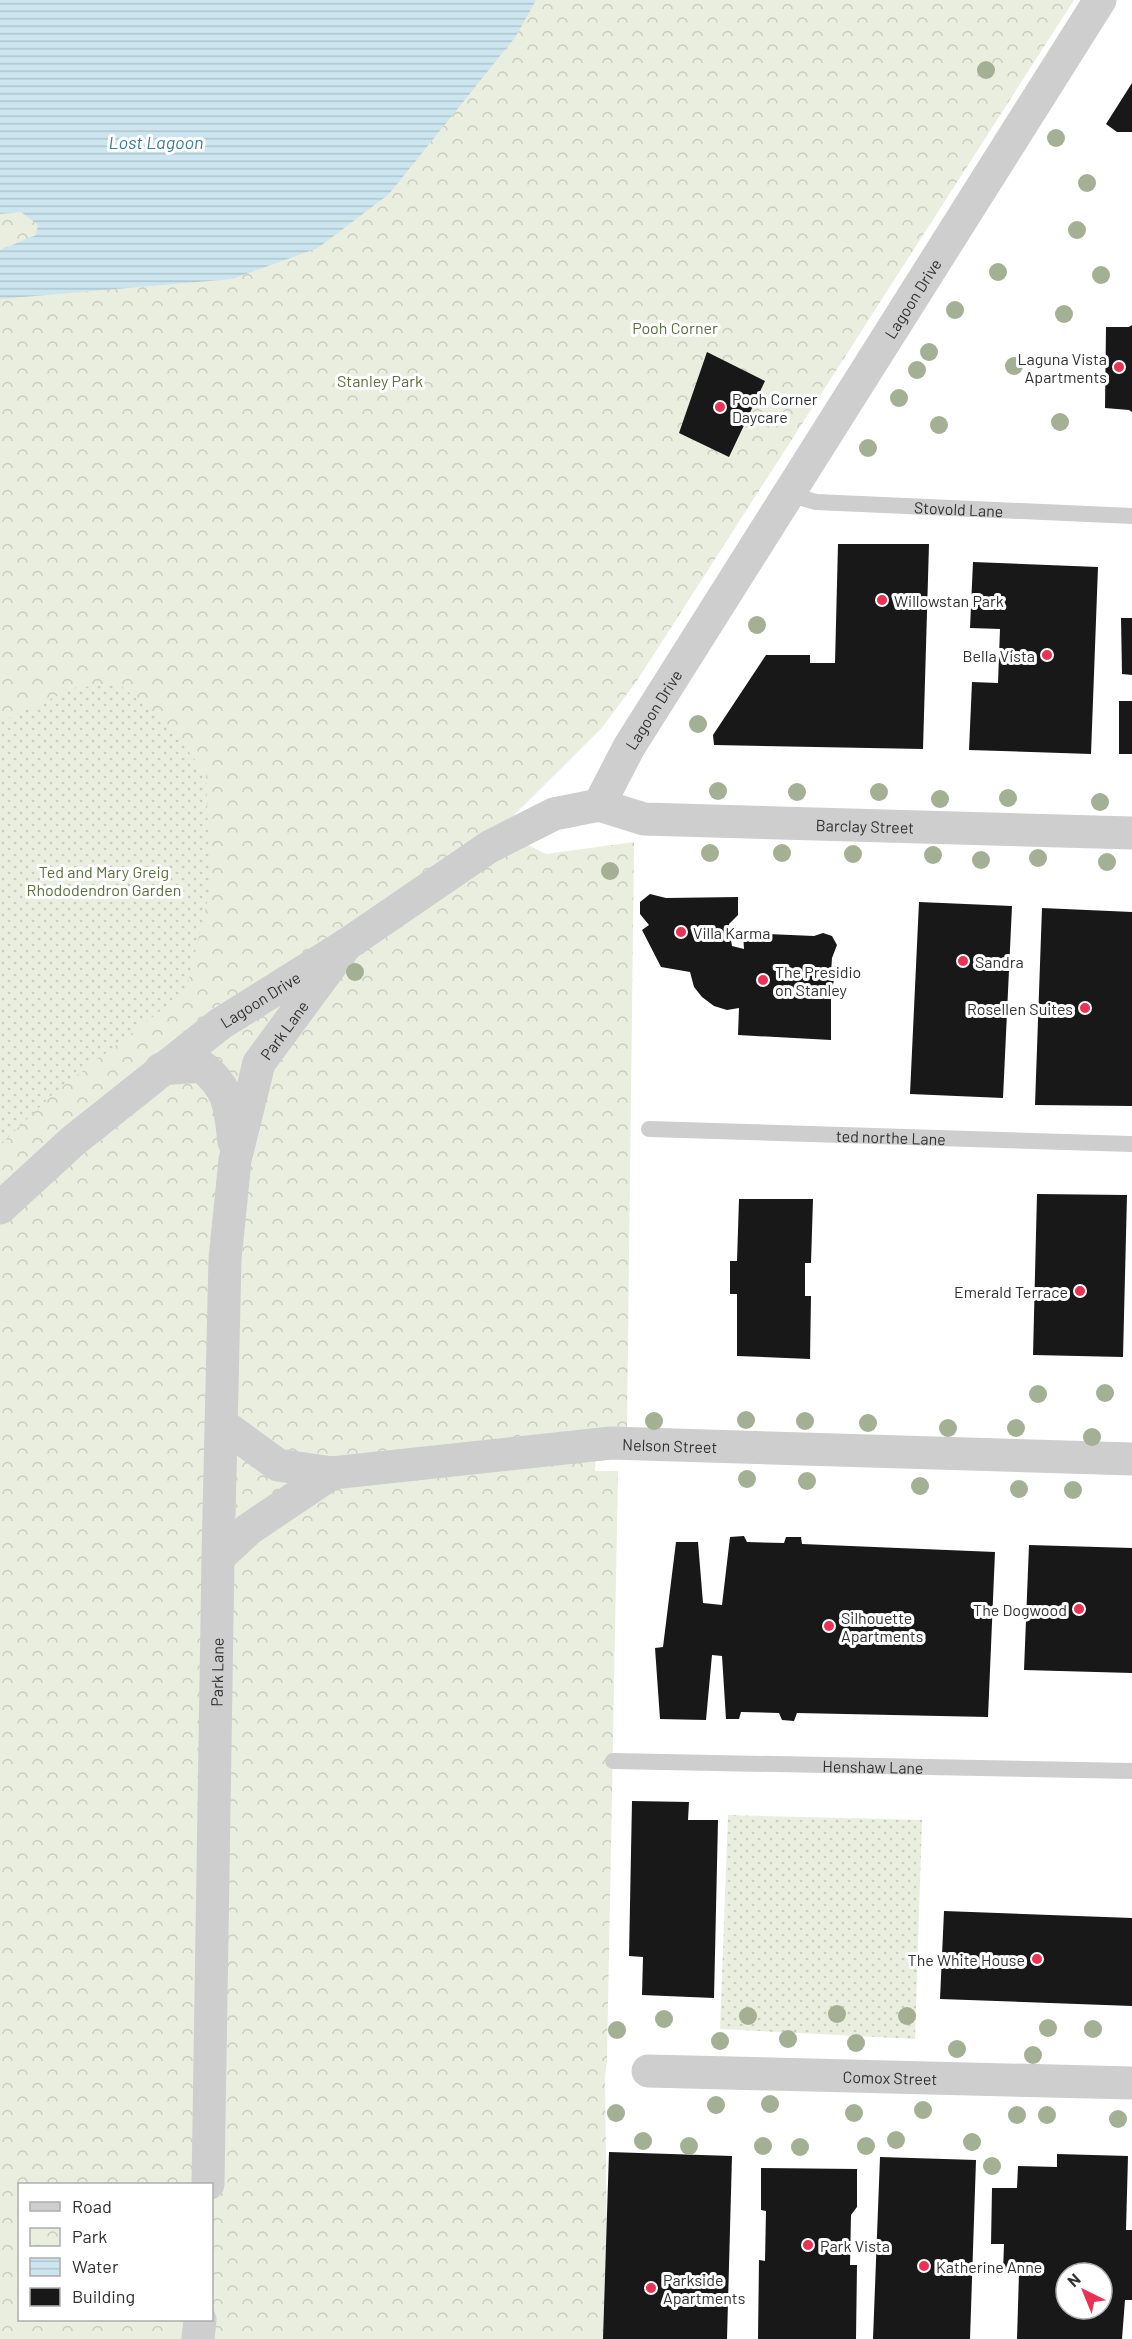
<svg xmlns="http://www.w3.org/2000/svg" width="1132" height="2339" font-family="Barlow,sans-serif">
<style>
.park{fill:url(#park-crowns);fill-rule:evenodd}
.garden{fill:url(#garden-dots)}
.water{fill:url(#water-rules)}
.building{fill:#181818;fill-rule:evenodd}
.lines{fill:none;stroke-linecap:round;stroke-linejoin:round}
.service{stroke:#cecece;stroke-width:16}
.minor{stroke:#cecece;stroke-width:33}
.tree{fill:#a4b094}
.poi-dot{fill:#eb3154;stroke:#fff;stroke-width:2}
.labels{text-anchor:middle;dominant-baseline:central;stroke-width:6;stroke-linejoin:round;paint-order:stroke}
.street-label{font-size:16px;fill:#313131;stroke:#fff}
.park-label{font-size:16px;fill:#5a6f3c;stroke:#fff}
.poi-label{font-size:16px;fill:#313131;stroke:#fff;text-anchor:start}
.water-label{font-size:18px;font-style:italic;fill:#3b7e97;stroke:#fff}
</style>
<defs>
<pattern id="park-crowns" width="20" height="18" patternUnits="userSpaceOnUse" patternTransform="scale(1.5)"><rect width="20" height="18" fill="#e9eedf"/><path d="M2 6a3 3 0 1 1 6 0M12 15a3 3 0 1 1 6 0" fill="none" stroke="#c8cdc0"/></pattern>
<pattern id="garden-dots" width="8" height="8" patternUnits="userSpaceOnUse" patternTransform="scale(1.5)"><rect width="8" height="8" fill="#e9eedf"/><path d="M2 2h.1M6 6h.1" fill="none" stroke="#c8cdc0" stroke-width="1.8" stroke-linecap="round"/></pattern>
<pattern id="water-rules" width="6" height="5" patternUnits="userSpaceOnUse" patternTransform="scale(1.5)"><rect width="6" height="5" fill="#cce5ee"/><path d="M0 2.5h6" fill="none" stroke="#b0c5cd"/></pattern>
</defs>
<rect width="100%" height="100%" fill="#fff"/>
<path class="park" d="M0,0h1074l-436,679 -37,50 -102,101 47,24 88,-12 -7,585 -30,1 -2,43h23l-11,589 -2,16 3,263h-608zM20,2184h192v136h-192z"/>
<path class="garden" d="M120,685l48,40 38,49 4,116 -24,101 -133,103 -53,51v-423l77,-35z
M728,1815l194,5 -7,219 -195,-10z"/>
<path class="water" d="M0,0h536l-20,36 -127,158 -71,54 -86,31 -232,20v-49l36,-15 2,-10 -17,-13 -21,2z"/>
<path class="building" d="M1132,83v49h-15l-11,-8z
M1132,325v87l-3,-2 -24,-2 1,-81h23z
M707,352l58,29 -36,76 -50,-24z
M838,544h91l-6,205 -209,-4 -1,-10 53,-80h44v8h25z
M973,562l125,5 -7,187 -122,-4 3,-68 26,1 2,-54 -30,-1z
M1121,618h11v57l-10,-1z
M1119,701h13v53h-13z
M650,894l16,4 72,-1v18l-9,9v5l3,17 12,3 -1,-16 71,3 9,-3 9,3 5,9 -5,13 -1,15 4,1 -4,22v44l-93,-5 1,-27 -12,2 -13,-4 -12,-9 -8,-10 -4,-15 -29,-5 -19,-37 7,-5 -9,-11v-12z
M919,902l93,4 -9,192 -93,-4z
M1042,908l90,4v194l-97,-1z
M1037,1194l90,1 -4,162 -90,-2z
M739,1199h74l-2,64h-6v33h6l-1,63 -73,-3v-62h-7v-33h7z
M744,1536l3,6 37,1 2,-6h15l1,7 193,8 -7,165 -191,-4 -3,8 -12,-1 -3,-7 -38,-1 -2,7h-13l-4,-63 -10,-1 -6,65 -46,-1 -5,-71 8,-1 13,-105h22l5,61 19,2 8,-68z
M1029,1545l103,3v125l-108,-3z
M632,1801l57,1 -1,18h30l-4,178 -72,-3 1,-38 -14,-1z
M944,1911l188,7v88l-192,-7z
M609,2152l123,4 -5,183h-124z
M1057,2154l71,2 -2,74h6v70h-7l-3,39h-105l2,-66 -16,-1 1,-28h-13l1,-56h25l1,-22 39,1zM1066,2273h36v36h-36z
M880,2157l96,3 -6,179h-97z
M761,2168l96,1v38l-6,8 -1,50h7l-1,74h-98l1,-79 6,1 1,-50 -5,-1z"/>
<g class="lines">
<g class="service">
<path id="s1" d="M788,494l28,8 316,14"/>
<path id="s2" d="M649,1129l483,15"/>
<path id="s3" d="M613,1761l519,10"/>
</g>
<g class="minor">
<path id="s4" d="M599,805l30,-58 471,-747"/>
<path d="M161,1069l40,-3c29,22 29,42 33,76"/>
<path id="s5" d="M0,1208l73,-67 147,-117 126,-79 143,-98 65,-33 45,-9 45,14 488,14"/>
<path id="s6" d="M223,1425l55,40 54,8 279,-30 521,16"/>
<path d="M218,1558l31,-29 83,-56"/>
<path id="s7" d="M648,2071l484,12"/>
<path id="s8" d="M208,2184l10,-626 7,-299 10,-99 24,-97 87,-118"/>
<path d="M198,2339l2,-19"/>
</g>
</g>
<g class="tree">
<circle cx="986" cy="70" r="9"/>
<circle cx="1056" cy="138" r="9"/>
<circle cx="1087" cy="183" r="9"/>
<circle cx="1077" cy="230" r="9"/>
<circle cx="998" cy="272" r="9"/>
<circle cx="1101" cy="275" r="9"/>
<circle cx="955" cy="310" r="9"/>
<circle cx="1064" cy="314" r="9"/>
<circle cx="929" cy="352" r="9"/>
<circle cx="1014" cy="366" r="9"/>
<circle cx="917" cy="370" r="9"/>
<circle cx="899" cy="398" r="9"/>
<circle cx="1060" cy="422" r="9"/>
<circle cx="939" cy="425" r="9"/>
<circle cx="868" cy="448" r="9"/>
<circle cx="757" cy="625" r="9"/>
<circle cx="698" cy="724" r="9"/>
<circle cx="718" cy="791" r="9"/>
<circle cx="797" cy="792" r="9"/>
<circle cx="879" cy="792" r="9"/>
<circle cx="1008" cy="798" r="9"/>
<circle cx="940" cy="799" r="9"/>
<circle cx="1100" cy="802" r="9"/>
<circle cx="710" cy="853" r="9"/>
<circle cx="782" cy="853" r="9"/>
<circle cx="853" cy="854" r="9"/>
<circle cx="933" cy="855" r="9"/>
<circle cx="1038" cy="858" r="9"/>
<circle cx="981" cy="860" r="9"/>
<circle cx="1107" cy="862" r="9"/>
<circle cx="610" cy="871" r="9"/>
<circle cx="355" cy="972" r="9"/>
<circle cx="1105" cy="1393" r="9"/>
<circle cx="1038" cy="1394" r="9"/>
<circle cx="746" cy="1420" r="9"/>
<circle cx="654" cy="1421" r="9"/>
<circle cx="805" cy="1421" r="9"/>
<circle cx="868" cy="1423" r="9"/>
<circle cx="948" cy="1428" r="9"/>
<circle cx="1016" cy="1428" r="9"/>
<circle cx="1092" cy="1437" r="9"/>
<circle cx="747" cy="1479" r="9"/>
<circle cx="807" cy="1481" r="9"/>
<circle cx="920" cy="1486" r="9"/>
<circle cx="1019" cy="1489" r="9"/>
<circle cx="1073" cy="1490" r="9"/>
<circle cx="837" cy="2014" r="9"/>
<circle cx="748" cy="2016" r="9"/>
<circle cx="907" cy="2016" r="9"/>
<circle cx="664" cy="2019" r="9"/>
<circle cx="1048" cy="2028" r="9"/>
<circle cx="1093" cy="2029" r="9"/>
<circle cx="617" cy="2030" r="9"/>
<circle cx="788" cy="2039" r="9"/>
<circle cx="720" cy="2041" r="9"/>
<circle cx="856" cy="2043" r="9"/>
<circle cx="957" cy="2049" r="9"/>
<circle cx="1033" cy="2055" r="9"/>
<circle cx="770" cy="2104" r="9"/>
<circle cx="716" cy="2105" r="9"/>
<circle cx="923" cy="2110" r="9"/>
<circle cx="616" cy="2113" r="9"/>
<circle cx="854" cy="2113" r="9"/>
<circle cx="1017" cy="2115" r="9"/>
<circle cx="1047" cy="2115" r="9"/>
<circle cx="1118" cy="2119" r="9"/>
<circle cx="896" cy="2140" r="9"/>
<circle cx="643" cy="2141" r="9"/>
<circle cx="972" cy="2142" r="9"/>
<circle cx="689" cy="2146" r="9"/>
<circle cx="763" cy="2146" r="9"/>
<circle cx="866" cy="2146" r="9"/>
<circle cx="800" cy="2147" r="9"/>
<circle cx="992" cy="2166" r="9"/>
</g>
<g class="poi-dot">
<circle cx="1119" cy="367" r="6"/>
<circle cx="720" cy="407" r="6"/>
<circle cx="882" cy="600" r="6"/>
<circle cx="1047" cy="655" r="6"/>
<circle cx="681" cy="932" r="6"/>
<circle cx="963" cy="961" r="6"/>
<circle cx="763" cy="980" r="6"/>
<circle cx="1085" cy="1008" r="6"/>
<circle cx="1080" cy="1291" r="6"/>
<circle cx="1079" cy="1609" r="6"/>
<circle cx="829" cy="1626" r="6"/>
<circle cx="1037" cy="1959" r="6"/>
<circle cx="808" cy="2245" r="6"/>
<circle cx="924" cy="2266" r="6"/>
<circle cx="651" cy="2288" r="6"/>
</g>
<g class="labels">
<g class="street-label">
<text stroke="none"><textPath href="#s4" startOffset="596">Lagoon Drive</textPath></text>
<text stroke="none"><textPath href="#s1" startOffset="172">Stovold Lane</textPath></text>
<text stroke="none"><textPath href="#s4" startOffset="110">Lagoon Drive</textPath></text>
<text stroke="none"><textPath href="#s5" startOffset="996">Barclay Street</textPath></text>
<text stroke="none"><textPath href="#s5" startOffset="334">Lagoon Drive</textPath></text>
<text stroke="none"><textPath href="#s8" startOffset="1166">Park Lane</textPath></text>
<text stroke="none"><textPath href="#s2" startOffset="242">ted northe Lane</textPath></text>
<text stroke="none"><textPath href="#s6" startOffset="462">Nelson Street</textPath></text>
<text stroke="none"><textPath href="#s8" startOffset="512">Park Lane</textPath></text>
<text stroke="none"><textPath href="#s3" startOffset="260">Henshaw Lane</textPath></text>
<text stroke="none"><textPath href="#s7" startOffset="242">Comox Street</textPath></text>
</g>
<g class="park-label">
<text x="675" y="327">Pooh Corner</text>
<text x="380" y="380">Stanley Park</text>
<text x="104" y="871">Ted and Mary Greig<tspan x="104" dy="18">Rhododendron Garden</tspan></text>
</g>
<g class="poi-label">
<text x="1107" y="358" text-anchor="end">Laguna Vista<tspan x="1107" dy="18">Apartments</tspan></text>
<text x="732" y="398">Pooh Corner<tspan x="732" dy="18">Daycare</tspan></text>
<text x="894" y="600">Willowstan Park</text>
<text x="1035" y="655" text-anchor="end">Bella Vista</text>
<text x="693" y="932">Villa Karma</text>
<text x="975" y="961">Sandra</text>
<text x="775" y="971">The Presidio<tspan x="775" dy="18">on Stanley</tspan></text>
<text x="1073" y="1008" text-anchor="end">Rosellen Suites</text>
<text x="1068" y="1291" text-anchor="end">Emerald Terrace</text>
<text x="1067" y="1609" text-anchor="end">The Dogwood</text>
<text x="841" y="1617">Silhouette<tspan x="841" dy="18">Apartments</tspan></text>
<text x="1025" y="1959" text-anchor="end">The White House</text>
<text x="820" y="2245">Park Vista</text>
<text x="936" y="2266">Katherine Anne</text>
<text x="663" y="2279">Parkside<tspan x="663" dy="18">Apartments</tspan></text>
</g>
<g class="water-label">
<text x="156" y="142">Lost Lagoon</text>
</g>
</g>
<rect x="18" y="2183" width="195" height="138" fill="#ffffff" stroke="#adadad" stroke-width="1.5"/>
<rect x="30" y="2202" width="30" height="9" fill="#cecece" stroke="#adadad" stroke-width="1.5"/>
<text x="72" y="2213" font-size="18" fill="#313131">Road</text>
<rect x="30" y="2228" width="30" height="18" fill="url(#park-crowns)" stroke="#adadad" stroke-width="1.5"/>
<text x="72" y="2243" font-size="18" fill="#313131">Park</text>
<rect x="30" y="2258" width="30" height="18" fill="url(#water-rules)" stroke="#adadad" stroke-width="1.5"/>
<text x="72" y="2273" font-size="18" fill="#313131">Water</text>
<rect x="30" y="2288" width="30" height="18" fill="#181818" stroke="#adadad" stroke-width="1.5"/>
<text x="72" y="2303" font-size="18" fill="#313131">Building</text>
<g transform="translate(1084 2291) rotate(317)"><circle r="28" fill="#ffffff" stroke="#adadad" stroke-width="1.5"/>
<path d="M0-4.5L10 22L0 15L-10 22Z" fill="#eb3154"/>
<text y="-9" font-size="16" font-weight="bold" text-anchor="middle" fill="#313131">N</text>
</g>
</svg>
